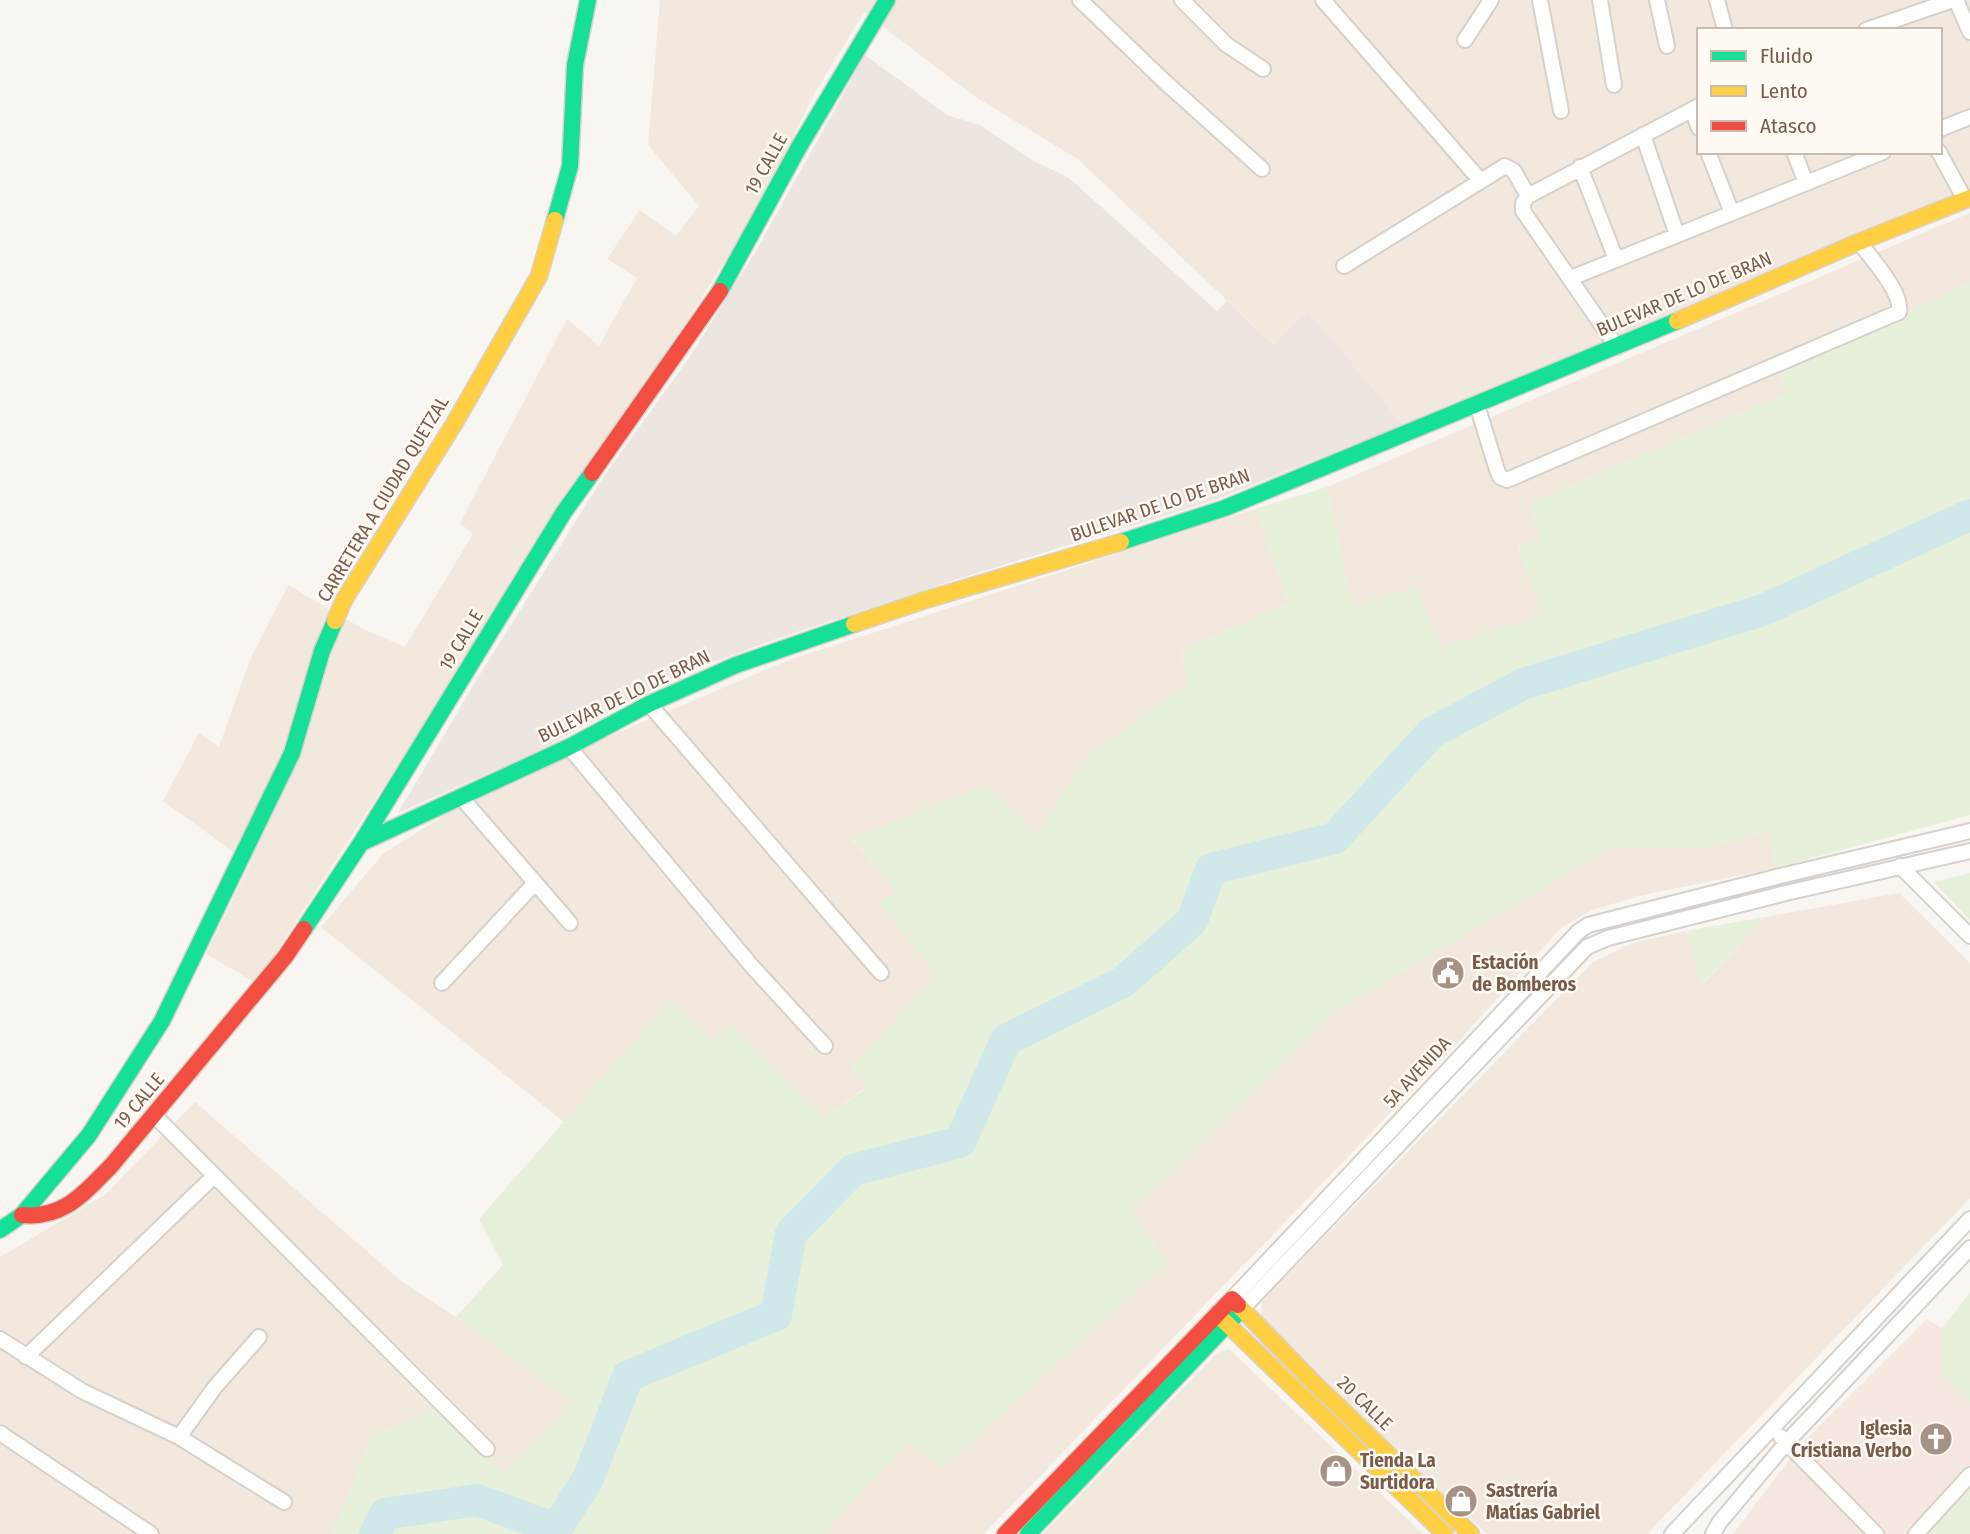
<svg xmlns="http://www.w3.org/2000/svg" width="1970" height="1534" font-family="'Fira Sans Condensed',sans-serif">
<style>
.residential{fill:#f2e8de;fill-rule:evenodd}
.commercial{fill:#f6e8e1}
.industrial{fill:#ede5e0}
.green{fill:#e7f0db}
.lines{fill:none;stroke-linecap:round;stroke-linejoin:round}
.river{stroke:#d0e8ea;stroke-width:32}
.street-casing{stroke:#d7d1cb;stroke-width:18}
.fast-casing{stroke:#d9d2cb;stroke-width:19}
.slow-casing{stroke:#d9d2cb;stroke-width:19}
.jam-casing{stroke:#d9d2cb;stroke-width:19}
.street{stroke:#fefefd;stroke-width:14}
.fast{stroke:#16e098;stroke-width:16}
.slow{stroke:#ffcf43;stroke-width:16}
.jam{stroke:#f24e42;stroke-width:16}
.labels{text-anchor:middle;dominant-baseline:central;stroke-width:5;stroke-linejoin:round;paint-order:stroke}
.street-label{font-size:19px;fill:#7a5c4d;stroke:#fffaf3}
.poi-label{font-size:19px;font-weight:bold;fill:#7a5c4d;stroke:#fffaf3;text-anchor:start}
</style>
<rect width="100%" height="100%" fill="#f9f5f0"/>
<path class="residential" d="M660,0h1310v189l-567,236 -95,-115 -34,35 -195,-185 -105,-64 -110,-84 -48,79 -68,135 -492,757 -50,-29 44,-90 -87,-63 36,-68 20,14 31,-87 38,-75 75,44 42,18 68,-113 -13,-11 107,-204 32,27 38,-68 -30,-19 33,-49 36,26 23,-30 -51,-61zM1699,30h241v122h-241z
M1970,213v70l-190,90 5,22 -255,108 11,35 -23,9 25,68 -103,33 -87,-40 -26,-121z
M1255,509l34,94 -108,48 6,33 -98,71 -52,80 -185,4 46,54 -18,10 57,72 -85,92 16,19 -45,32 -92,-92 -20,13 -41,-39 -106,122 -243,-195 63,-74 63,-39 151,-73 191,-81z
M1769,831l6,37 -132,27 -51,15 -31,18 -115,127 -462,479h-161l84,-92 36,25 225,-205 -36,-50 199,-198 281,-167 92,1z
M1899,893l71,70v235l-323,336h-160l-227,-207 2,-26 331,-339 40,-19 53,-12 16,54 63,-68z
M195,1102l205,178 56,37 117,85 -68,73 -64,-68 -69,29 -39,98h-333v-277l106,-63z
M1229,1349l194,185h-380l174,-181z"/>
<path class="commercial" d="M1927,1319l15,9 1,48 27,28v84l-44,46h-193l68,-90z"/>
<path class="industrial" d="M865,55l82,60 33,10 52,35 37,18 148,133 10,-10 47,44 34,-35 95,115 -194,77 -254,78 -179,59 -97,36 -145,78 -136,60 79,-134 127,-203 85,-118 68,-109z"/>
<path class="green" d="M1970,283v532l-195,53 -6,-37 -65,17 -92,-1 -281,167 -199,198 36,50 -225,205 -36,-25 -84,92h-490l39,-98 69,-29 64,67 68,-72 -117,-85 47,-52 -24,-46 191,-219 41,39 20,-14 92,93 45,-31 -16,-20 85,-92 -58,-72 18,-11 -45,-54 135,-53 50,49 52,-79 98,-71 -6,-33 108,-48 -34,-94 72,-22 26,120 63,-20 24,61 102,-33 -24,-69 23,-8 -11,-35 255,-108 -5,-23z
M1970,873v47l-36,-38z
M1765,917l-64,68 -15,-54z
M1970,1293v111l-27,-28 -1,-48z
M1970,1488v46h-44z"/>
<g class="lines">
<path class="river" d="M375,1534l10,-20 92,-14 79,29 32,-50 40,-103 148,-61 15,-82 62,-63 107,-28 46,-102 117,-58 69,-61 19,-52 124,-31 96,-105 92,-49 240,-74 207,-95"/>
<defs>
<path id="street" d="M1080,0l84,81 98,88
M1182,0l45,45 36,24
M1323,0l157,180
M1540,0l21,111
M1600,0l14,85
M1657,0l10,46
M1717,0l8,30
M1956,0l14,32
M1866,30l87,-30
M1465,40l26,-40
M1692,110l7,18
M1940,129l30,-12
M1643,135l34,100
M1708,152l24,61
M1794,152l12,31
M1939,152l26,48
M1580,167l36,92
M1344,266l161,-100 9,5 14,25
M1571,278l312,-126
M1617,347l-94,-136v-8l5,-7 171,-90
M1477,405l20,65 3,7 7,3 392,-168c4,-19 -28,-54 -40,-70
M649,704l232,269
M569,747l181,217 75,82
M461,797l109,126
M1900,866l70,70
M442,983l93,-100
M155,1116l332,333
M1232,1299l346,-367 10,-7 192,-49 190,-45
M1242,1309l345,-362 21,-9 178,-45 184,-42
M0,1339l82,52 97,46 105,65
M26,1357l187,-180
M0,1433l151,101
M179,1437l36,-50 44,-50
M1781,1437l95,97
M1672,1534l298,-315
M1713,1534l6,-11 68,-81 183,-194
M1916,1534l54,-59"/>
<path id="fast" d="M555,220l15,-54 5,-101 13,-65
M720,291l79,-144 88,-147
M1121,542l104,-34 452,-187
M361,843l208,-96 80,-43 87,-39 118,-41
M304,929l57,-86 203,-331 28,-39
M0,1230l22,-15 67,-80 73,-114 130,-268 30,-102 13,-30
M1028,1534l208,-219"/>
<path id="slow" d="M1677,321l182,-79 111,-44
M335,621l9,-21 110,-176 85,-148 16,-56
M854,624l71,-24 196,-58
M1238,1305l75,77 158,152
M1217,1314l228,220"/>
<path id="jam" d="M592,473l128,-182
M22,1215c42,4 62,-22 89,-49l174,-209 19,-28
M1005,1534l227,-235 6,6"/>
</defs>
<use href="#street" class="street-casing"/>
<use href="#fast" class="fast-casing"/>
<use href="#slow" class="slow-casing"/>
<use href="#jam" class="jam-casing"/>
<use href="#street" class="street"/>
<use href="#fast" class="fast"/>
<use href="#slow" class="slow"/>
<use href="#jam" class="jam"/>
</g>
<defs>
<symbol id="civic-disc" viewBox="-11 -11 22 22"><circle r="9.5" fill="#a69286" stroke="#fffaf3"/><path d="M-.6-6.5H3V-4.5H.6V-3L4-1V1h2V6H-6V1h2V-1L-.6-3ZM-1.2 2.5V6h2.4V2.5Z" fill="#fff"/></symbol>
<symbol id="church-disc" viewBox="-11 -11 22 22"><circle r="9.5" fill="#a69286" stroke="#fffaf3"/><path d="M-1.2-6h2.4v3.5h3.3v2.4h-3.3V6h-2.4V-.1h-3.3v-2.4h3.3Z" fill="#fff"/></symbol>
<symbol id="shop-disc" viewBox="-11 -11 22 22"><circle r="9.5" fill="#a69286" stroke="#fffaf3"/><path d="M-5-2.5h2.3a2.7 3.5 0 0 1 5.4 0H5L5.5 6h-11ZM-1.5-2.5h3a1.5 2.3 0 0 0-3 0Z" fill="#fff"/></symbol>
</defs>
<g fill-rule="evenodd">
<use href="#civic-disc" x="1429" y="954" width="38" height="38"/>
<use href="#church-disc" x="1917" y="1420" width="38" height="38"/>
<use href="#shop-disc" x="1317" y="1452" width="38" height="38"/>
<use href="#shop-disc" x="1442" y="1482" width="38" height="38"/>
</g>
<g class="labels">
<g class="street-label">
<text transform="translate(766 164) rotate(-61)">19 CALLE</text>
<text transform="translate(1684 294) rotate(-23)">BULEVAR DE LO DE BRAN</text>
<text transform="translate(383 499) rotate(-59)">CARRETERA A CIUDAD QUETZAL</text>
<text transform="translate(1160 505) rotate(-19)">BULEVAR DE LO DE BRAN</text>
<text transform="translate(461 640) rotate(-59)">19 CALLE</text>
<text transform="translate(624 696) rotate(-26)">BULEVAR DE LO DE BRAN</text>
<text transform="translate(1417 1072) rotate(-47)">5A AVENIDA</text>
<text transform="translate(139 1101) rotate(-50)">19 CALLE</text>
<text transform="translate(1365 1403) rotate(44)">20 CALLE</text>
</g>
<g class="poi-label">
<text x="1472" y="962">Estación<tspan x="1472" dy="22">de Bomberos</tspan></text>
<text x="1912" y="1428" text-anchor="end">Iglesia<tspan x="1912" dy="22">Cristiana Verbo</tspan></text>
<text x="1360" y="1460">Tienda La<tspan x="1360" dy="22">Surtidora</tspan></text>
<text x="1486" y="1490">Sastrería<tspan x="1486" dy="22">Matías Gabriel</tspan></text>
</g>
</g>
<rect x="1697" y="28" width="245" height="126" fill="#fffaf3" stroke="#cabbb1" stroke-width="2"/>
<rect x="1711" y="51" width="35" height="10" fill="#16e098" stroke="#cabbb1" stroke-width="2"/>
<text x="1760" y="63" font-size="21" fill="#7a5c4d">Fluido</text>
<rect x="1711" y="86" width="35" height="10" fill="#ffcf43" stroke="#cabbb1" stroke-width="2"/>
<text x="1760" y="98" font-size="21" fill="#7a5c4d">Lento</text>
<rect x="1711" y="121" width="35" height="10" fill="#f24e42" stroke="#cabbb1" stroke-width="2"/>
<text x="1760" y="133" font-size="21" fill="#7a5c4d">Atasco</text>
</svg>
